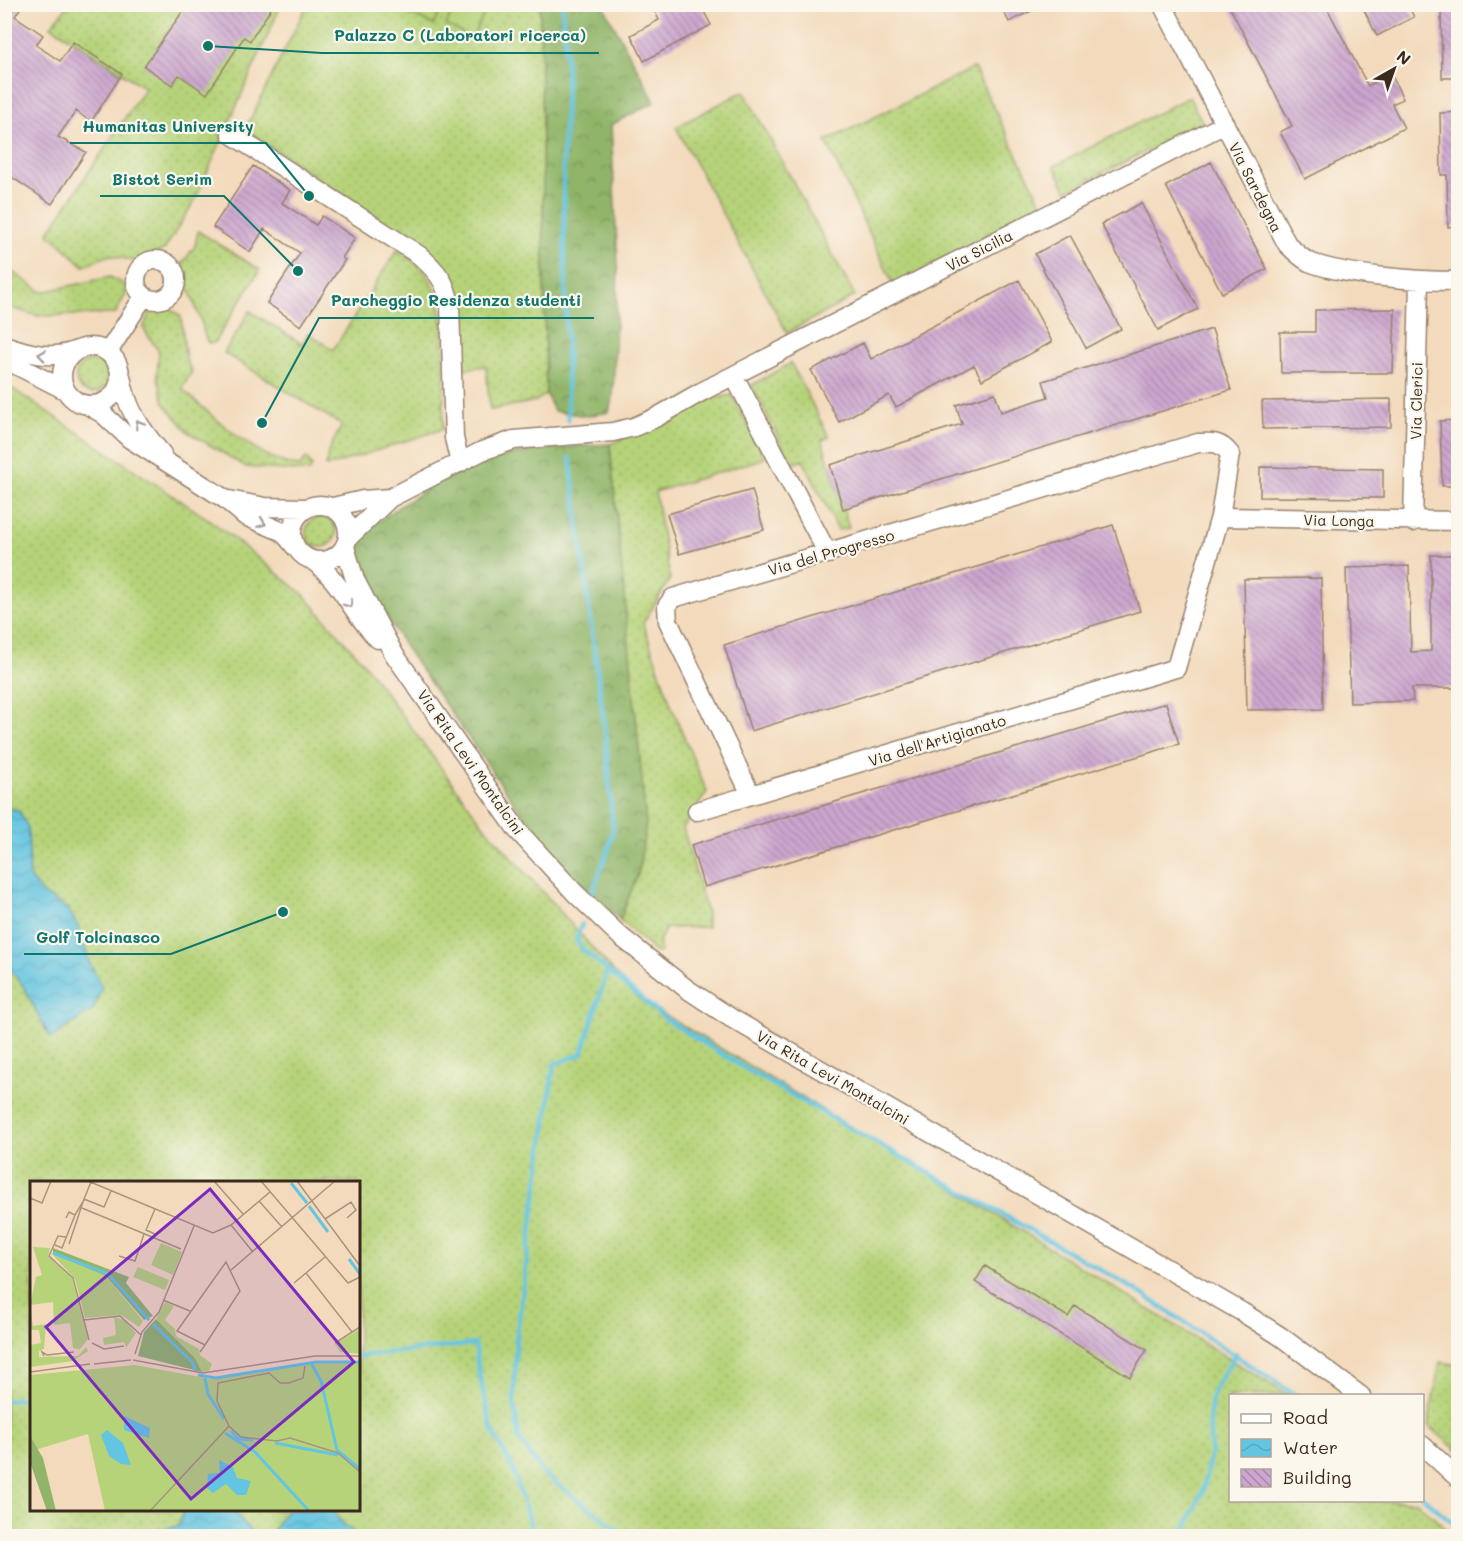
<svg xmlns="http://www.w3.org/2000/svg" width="1463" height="1541" font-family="Mali,sans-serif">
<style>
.grass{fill:url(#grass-dots);stroke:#787e4c;stroke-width:1.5;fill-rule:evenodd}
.forest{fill:url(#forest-crowns);stroke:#667044;stroke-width:1.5}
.pitch{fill:#b6d379;stroke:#787e4c;stroke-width:1.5}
.water{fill:url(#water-waves);stroke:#4f7880;stroke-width:1.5}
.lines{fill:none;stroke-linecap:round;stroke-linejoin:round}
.stream{stroke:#63c5e1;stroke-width:4.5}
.building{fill:url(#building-back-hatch)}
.minor-casing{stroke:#97826d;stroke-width:21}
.minor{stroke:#fff;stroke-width:18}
.oneway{stroke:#a79f9a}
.labels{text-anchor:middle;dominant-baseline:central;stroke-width:4.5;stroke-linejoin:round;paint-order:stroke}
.street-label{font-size:15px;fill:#3b2a1e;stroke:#fbf7ec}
.inset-river{fill:none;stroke:#63c5e1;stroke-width:3}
.inset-road{fill:none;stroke:#a9947d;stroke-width:1.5}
.view{fill:#7b2cbf;fill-opacity:0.15;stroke:#7b2cbf;stroke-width:3}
.inset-edge{fill:none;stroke:#3b2a1e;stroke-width:3}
.leader{fill:none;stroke:#0f766e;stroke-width:2}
.callout-dot{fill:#0f766e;stroke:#fbf7ec;stroke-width:2}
.callout-label{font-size:16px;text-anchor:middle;font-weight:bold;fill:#0f766e;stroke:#fbf7ec;stroke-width:4.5;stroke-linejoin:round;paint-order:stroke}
</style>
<defs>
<pattern id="grass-dots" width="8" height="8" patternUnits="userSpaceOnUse" patternTransform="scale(1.5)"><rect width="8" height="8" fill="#b6d379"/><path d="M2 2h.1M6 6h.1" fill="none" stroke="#9db568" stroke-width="1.8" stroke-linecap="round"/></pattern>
<pattern id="forest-crowns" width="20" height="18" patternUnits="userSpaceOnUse" patternTransform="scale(1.5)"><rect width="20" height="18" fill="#90b569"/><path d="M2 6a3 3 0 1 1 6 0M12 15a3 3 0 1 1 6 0" fill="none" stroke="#779356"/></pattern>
<pattern id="water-waves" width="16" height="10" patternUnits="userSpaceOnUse" patternTransform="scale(1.5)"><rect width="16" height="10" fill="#63c5e1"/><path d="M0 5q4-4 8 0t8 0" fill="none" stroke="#57a9c1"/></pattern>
<pattern id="building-back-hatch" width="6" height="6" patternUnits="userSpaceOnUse" patternTransform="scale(1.5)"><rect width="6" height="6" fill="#cca6cf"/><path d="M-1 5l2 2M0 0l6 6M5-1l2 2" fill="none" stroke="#a787a7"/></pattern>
</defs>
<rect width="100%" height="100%" fill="#fbf7ec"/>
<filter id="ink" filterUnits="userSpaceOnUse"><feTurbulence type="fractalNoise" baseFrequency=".0167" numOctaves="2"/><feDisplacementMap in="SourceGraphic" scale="12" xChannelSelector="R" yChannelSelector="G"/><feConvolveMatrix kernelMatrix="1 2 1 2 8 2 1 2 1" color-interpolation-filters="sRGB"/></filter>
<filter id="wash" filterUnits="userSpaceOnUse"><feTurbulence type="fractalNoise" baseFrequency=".008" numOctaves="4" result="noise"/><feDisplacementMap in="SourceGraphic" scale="24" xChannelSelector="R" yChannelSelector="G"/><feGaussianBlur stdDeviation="1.35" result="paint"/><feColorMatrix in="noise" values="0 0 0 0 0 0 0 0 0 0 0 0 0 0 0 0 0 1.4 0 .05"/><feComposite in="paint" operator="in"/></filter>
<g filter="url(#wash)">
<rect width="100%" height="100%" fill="#f3dabc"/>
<path class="grass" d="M68,5h213l-86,195 -30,49 -26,13 -30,-7 -25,11 -36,-33 97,-145 -94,-62z
M307,5h233l6,389 -10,7 -46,9 -4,-44 -22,3c-3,-49 3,-82 -35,-118l-184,-121z
M974,68l68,136 -148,82 -68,-145z
M744,91l111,205 -68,37 -111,-206z
M1189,97l14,26 -136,68 -13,-25z
M198,231l62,39 -46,73h-6c-4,-6 -4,-12 -6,-19 -7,-20 -16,-38 -20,-60l13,-18z
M397,250c13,9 26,17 34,31 19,33 12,109 12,148l-117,38 2,-15 14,-27 -118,-72 26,-42 52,33 6,-11 25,17z
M5,267l37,25 68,-15 12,6 6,7 -13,24 -77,2 -33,-10z
M165,304l16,13 5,43 6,11 -10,18c29,25 78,74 118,77l6,-8 6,8 -3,6 -63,-5 -58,-35 -24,-29 -7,-29 2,-22 -16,-24 9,-20z
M76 377a16 16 0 1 1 32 0a16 16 0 1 1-32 0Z
M791,363l38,74 -7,3 27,88 -11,2 -35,-70 -11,5 -40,-80z
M4,383l210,140 88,70 60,68 122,165 153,172 315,190 336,207 -58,1v104l186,1 37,35h-1448zM32,1182h326v328h-326z
M732,395l33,63 -110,34 15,87 -27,44 28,82 36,87 -24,36 24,85v14l-41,1 -7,13 2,11 -5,1 -36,-33 19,-49 -29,-427c40,-17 79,-43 122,-49z
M306 532a15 15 0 1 1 30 0a15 15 0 1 1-30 0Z
M1440,1362l18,3v86l-30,-26z"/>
<path class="forest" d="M540,5h63l52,97 -44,23 7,143 -5,126 -4,18 -22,4 -33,-5 -8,-17z
M610,444l36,379 -7,48 -19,49 -49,-46 -56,-70 -105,-150 -51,-80c-3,-10 -6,-21 0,-31 12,-25 105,-78 133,-84 39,-10 78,-12 118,-15z"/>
<path class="pitch" d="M391,5h53l-11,20z
M456,5h32l-16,33 -26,-13z"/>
<path class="water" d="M7,808l12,3 9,17 2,51 13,15 25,15 12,21 9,32 13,25 -9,23 -42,28c-17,-23 -22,-55 -46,-71l-1,-158z
M183,1510h50l22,26 18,-5 13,-21h46l12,15 14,11h-216l1,-4 36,-6z"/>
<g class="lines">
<path class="stream" d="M562,4l5,68 -4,87 5,261
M570,458l36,282 7,89 -4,18 -18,49
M582,924l-6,16 7,10 84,70 81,50 386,219 163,107
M607,972l-25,82 -28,10 -38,275 -2,64 5,36 25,35 82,62
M358,1356l117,-12 4,29 13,57 20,37 22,69
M4,1401l28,-4
M1422,1496l36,31
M1182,1536l21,-45 8,-40 -2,-30 4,-30 23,-38"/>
</g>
<g id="blocks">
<path class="building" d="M7,4h16l-8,12 28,19 -7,10 24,16 13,-19 49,32 -31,48 -15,-11 -18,26 28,15 -34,52 -48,-32v-163z
M188,4h86l-24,37 -6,-4 -37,57 -28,-19 -7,10 -28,-19z
M651,4h49l11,21 -67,36 -13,-26 28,-15z
M1000,4h45l-36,18z
M1228,4h97l43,82 23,-12 12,25 -11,5 12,24 -99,51 -25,-47 12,-6z
M1361,4h46l7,13 -37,19z
M1441,4h17v74h-16z
M1458,112v114l-10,1 -1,-52h-6l-1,-62z
M1211,162l56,107 -45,24 -56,-107z
M253,166l37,24 -8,13 34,22 6,-9 33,22 -13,20 3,2 -44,66 -34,-23 33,-50 -36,-24 -14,23 -37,-25z
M1141,203l57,106 -40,21 -57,-106z
M1070,235l51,94 -35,19 -51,-94z
M1019,280l33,62 -70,38 -8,-15 -78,42 -7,-12 -50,27 -28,-52 52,-27 8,16z
M1395,309l-2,64h-112l-1,-41h35v-22z
M1212,329l19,61 -388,119 -13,-44 132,-41 -6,-19 39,-12 6,19 47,-15 -5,-16z
M1391,399v28l-128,2 -1,-28z
M1458,420v66h-16l-2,-65z
M1260,467l123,2v29l-123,-1z
M752,490l12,40 -85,24 -12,-40z
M1113,525l27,86 -389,120 -27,-86z
M1431,555h27v133h-46l1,13 -63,2 -4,-135 63,-2 2,86 20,-1z
M1321,578l2,131 -76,1 -3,-131z
M1166,703l13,41 -475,143 -13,-42z
M985,1266l83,51 7,-11 72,44 -17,27 -155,-95z"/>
</g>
</g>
<g filter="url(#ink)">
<use href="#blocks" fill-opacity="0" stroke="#97826d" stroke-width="1.5"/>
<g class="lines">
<defs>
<path id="minor" d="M1162,4l125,240c6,6 14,14 22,18 36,14 110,19 149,19
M231,134l188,121c18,16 27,26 31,50l4,133 6,25
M136 280a20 20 0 1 1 40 0a20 20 0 1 1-40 0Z
M4,345c26,9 48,15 73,5
M62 376a29 29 0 1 1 58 0a29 29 0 1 1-58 0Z
M108,352l36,-56
M4,359l61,31
M121,376c5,32 20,54 41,78
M734,376l94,178
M89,406l14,8 27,25 95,60 20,17 38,16 14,17
M229,500l36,7 40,1
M292 533a28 28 0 1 1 56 0a28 28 0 1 1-56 0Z
M333,507l30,-7 27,-2
M1220,517l238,4
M1413,522l6,-241
M348,538l42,-40 92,-47 32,-11 99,-8 21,-5 23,-10 44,-25 524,-268
M345,547l10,33 39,74 124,177 57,62 45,43 67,53 44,29 511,294 38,24 81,60
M312,560c28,19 41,55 66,79
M697,811l54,-16 425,-127 44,-151 10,-63c-9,-12 -17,-12 -32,-11l-525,155 -6,8 1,15 83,174
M1422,1445l36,33"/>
</defs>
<use href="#minor" class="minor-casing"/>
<use href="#minor" class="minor"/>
</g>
<defs><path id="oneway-chevron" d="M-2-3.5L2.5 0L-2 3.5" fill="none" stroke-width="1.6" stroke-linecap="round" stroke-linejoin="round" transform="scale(1.5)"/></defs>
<g class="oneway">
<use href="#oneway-chevron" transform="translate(42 355) rotate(-172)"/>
<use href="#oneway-chevron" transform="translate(139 424) rotate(-124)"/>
<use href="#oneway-chevron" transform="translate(262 523) rotate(20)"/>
<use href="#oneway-chevron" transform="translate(349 604) rotate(54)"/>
</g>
</g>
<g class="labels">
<g class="street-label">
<text transform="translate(1256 187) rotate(63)">Via Sardegna</text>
<text transform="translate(979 250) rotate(-27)">Via Sicilia</text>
<text transform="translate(1416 401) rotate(-89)">Via Clerici</text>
<text transform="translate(1339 520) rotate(1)">Via Longa</text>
<text transform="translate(831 552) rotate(-16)">Via del Progresso</text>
<text transform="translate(937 740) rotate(-17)">Via dell'Artigianato</text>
<text transform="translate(471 762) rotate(55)">Via Rita Levi Montalcini</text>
<text transform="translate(833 1077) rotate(30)">Via Rita Levi Montalcini</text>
</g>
</g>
<g transform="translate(30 1181)">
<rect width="330" height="330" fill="#f3dabc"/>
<path d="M131,62l21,9 -9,23 -22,-10zM3,66l17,1 -2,8 24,22 16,61 -8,10 -7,-1 -3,-25 -16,2 -1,-23 -23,3 6,-28 6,-2zM21,72l55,23 37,45 -4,6 -18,-12 -36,3 -10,-39zM108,86l31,13 -4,10 -32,-13zM135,121l9,4 -9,14 10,9 1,7 23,13 1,6 12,9 -3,7 -7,1 -7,-14 -39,-39zM0,126l3,19 13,-2 -2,25 -5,2v6l39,-1 8,-9 2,4 -15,10 -43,6v-22l11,-2 -2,-13h-9zM84,136l10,3 12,13 -10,15 -2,-6 -20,3 -1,-7 13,-3zM330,148v25l-20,-2 -5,-8zM294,181l36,1v148h-255l-17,-77 -53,16 -5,-14v-61l105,-10 76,14z" fill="#b6d379"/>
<path d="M23,67l76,29 -3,6 27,33 -9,4 -38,-44 -53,-22zM126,138l39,39 7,14 -64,-16 6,-24zM0,255l13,22 13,53h-9l-17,-49z" fill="#90b569"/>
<path d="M94,235l26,12 -1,10 -25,-8zM77,249l16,13 8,22 -10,-1 -12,-8 -8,-21zM189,279l14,7 4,11 14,3 -5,14h-9l-11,-11 -13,9 -6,-5 1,-14 12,-1z" fill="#63c5e1"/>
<path class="inset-river" d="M261,2l16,20M279,25l19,26M23,72l55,21 41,46M319,78l11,15M123,143l39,38 4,9M281,182l10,18 16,69 23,19M168,194l18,3 100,-16h44M175,197l3,16 16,25M201,250l8,8 14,1M195,252l30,19 54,59M245,262l63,12"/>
<path class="inset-road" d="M58,0l125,52 18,-8 39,-33M184,0l29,33M231,0l87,102 12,-6M267,0l63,85M61,1l-7,17 20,8 7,-16M0,17l12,5 9,-22M229,20l23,26M52,27l99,41M125,28l-9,21 9,4M36,37l3,-6 6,3 9,-15M295,38l26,-17 5,8 -9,8M201,44l22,27M36,56l-8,-1 -9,20 24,22 16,62M39,63l15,-45M25,64l7,3 13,-33M89,75l16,5 9,-27M201,89l104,-89M276,92l46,59M264,102l31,-26M133,119l27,11M54,139l36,-4 21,19M62,162l12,6 20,-3M305,162l25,-16M170,171l5,-7 35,-54 -14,-29 -49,69 28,14M105,173l7,-22 17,-20 35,-86M14,175l-2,-4 5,3 27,-3M103,179l70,13 112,-17h45M64,183l37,-4M0,191l60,-8M199,245l12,11 36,4 13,-3 48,15 22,19M120,330l79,-85 -12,-25 1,-18 51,-10 11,10h9l14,-5 2,-12"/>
<path class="view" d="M180,8l144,173 -163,137 -145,-172z"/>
<rect width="330" height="330" class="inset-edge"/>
</g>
<path class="leader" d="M208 46L322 53H599M309 196L266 143H70M298 271L224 196H100M262 423L319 318H594M283 912L171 954H24"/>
<g class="callout-dot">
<circle cx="208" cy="46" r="6"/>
<circle cx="309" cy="196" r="6"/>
<circle cx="298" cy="271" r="6"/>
<circle cx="262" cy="423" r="6"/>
<circle cx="283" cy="912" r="6"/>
</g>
<g class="callout-label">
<text x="460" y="41">Palazzo C (Laboratori ricerca)</text>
<text x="168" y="132">Humanitas University</text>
<text x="162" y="185">Bistot Serim</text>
<text x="456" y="306">Parcheggio Residenza studenti</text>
<text x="98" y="943">Golf Tolcinasco</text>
</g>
<rect width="1463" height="1541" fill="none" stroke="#fbf7ec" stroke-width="24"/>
<rect x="1229" y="1394" width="195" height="108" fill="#fbf7ec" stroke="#aea59a" stroke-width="1.5"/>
<rect x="1241" y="1414" width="30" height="9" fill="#ffffff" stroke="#aea59a" stroke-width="1.5"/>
<text x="1283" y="1424" font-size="18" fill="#3b2a1e">Road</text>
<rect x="1241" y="1439" width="30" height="18" fill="url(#water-waves)" stroke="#aea59a" stroke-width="1.5"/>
<text x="1283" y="1454" font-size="18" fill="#3b2a1e">Water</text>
<rect x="1241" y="1469" width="30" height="18" fill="url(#building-back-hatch)" stroke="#aea59a" stroke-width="1.5"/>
<text x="1283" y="1484" font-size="18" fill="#3b2a1e">Building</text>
<g transform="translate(1394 69) rotate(40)" stroke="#fbf7ec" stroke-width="4.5" paint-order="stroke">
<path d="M0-4.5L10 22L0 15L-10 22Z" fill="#3b2a1e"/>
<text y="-9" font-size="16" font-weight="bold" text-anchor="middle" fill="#3b2a1e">N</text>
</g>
</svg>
